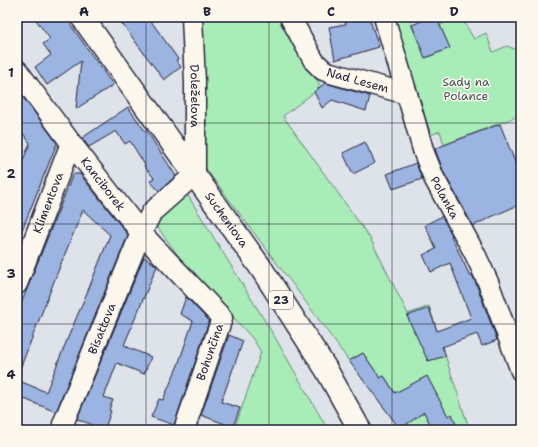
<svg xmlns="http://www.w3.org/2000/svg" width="538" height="447" font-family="'Shantell Sans',sans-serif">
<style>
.green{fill:#a8ecb7;stroke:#658779}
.building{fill:#9bb4e1;stroke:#22223b}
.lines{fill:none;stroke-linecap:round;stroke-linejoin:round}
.minor-casing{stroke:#22223b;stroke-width:23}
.primary-casing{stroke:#22223b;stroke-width:25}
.minor{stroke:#fbf7ec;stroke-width:20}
.primary{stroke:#fbf7ec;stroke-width:22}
.grid{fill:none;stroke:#22223b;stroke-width:1;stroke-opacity:0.55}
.labels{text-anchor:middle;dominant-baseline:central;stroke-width:3;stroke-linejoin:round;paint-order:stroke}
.shield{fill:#fbf7ec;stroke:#636270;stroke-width:1}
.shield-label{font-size:11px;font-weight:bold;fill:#22223b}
.street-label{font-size:12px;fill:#22223b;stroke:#fbf7ec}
.park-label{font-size:12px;fill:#44545a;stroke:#fbf7ec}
.neatline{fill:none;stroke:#22223b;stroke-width:1.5}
.grid-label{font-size:13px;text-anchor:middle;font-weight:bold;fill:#22223b}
</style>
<rect width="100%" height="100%" fill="#dee3e9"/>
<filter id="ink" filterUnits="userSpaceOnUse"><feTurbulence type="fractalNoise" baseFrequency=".025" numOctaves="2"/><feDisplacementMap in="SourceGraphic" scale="8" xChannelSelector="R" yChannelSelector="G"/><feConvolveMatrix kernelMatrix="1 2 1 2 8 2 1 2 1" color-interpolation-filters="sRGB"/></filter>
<g filter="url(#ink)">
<path class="green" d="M200,17h82l39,70 -38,29 87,122 38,76 21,-8 40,122 -4,2h-59l-2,-3 6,-5 -16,-23 3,-3 -13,-20 -4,2 -17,-25 -14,8 -55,-75 -88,-117 -4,-16z
M392,17h18l2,10 14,31 23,-10 -9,-23 11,-5h12l11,19 12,-6 7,19 14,-6 10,4 4,-2v67l-77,30 -4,-14 -9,4z
M184,189l92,150 52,91h-94l27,-78 -8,-13 -71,-78 -34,-47z"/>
<path class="building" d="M34,17h31l48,68 -37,24 5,-48 -34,24 -12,-18 16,-12 -8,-11 7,-5z
M117,17h31l30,42 -2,1 5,7 -17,13z
M343,17h26l10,30 -44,13 -6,-33 17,-3z
M423,17h13l14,31 -25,10 -13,-33 12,-5z
M325,83l45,13 -4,15 -34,-11 -10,8 -8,-16z
M17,89l40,54 -39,97h-1v-65l13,-32 -13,-18z
M128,107l17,24 1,-1 30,46 -17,15 -9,-10 4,-3 -10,-12 1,-1 -15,-24 -5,3 -9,-13 -27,16 -7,-9z
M500,124l17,43 4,-2v39l-30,13 -18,9 -29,-53 -9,-24 9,-4z
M365,142l10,21 -22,11 -10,-21z
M416,163l6,16 -29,10 -6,-15z
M73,174h7l48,61 -72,177 -39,-16v-16l29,12 23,-57 20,-47 21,-53 -27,-25 -23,56 -42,108h-1v-60z
M442,216l10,19 -1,1 19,40 2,-1 5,11 20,54 -15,6 -5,-12 -35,13 4,9 -18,5 -21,-45 22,-8 8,23 34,-13 -21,-55 -19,9 -8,-17 13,-6 -11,-24z
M144,257l13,9 -33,79 4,2h-1l24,10 -7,17 -27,-11 -13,34 9,3 -4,10 2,1 -6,17 -7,-2v1l-21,-8z
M186,297l23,24 -35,104 -23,-8 8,-18 4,1 15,-35 15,-44 -13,-7z
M229,335l14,6 -22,61 19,6 -7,19 -32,-12z
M363,353l17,25 4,-2 11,17 32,-17 21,40 4,-2 6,16h-41l13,-6 -6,-12 -24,17 -51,-68z"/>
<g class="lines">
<defs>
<g id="minor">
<path id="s1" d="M192,17l3,65v92"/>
<path id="s2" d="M290,17l24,44 9,9 8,3 76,21"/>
<path id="s3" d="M384,17l23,77 17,59 10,25 41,76 13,28 33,89"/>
<path id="s4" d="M17,70l54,73 70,90 81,85 -38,112"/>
<path id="s5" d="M17,284l54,-141"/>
<path id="s6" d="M63,424l78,-191 11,-21 43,-38"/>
</g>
<g id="primary">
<path id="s7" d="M82,17l179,251 65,101 34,61"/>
</g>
</defs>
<use href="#minor" class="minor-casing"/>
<use href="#primary" class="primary-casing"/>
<use href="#minor" class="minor"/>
<use href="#primary" class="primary"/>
</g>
</g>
<path class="grid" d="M146,17v413M269,17v413M392,17v413M17,123h504M17,224h504M17,324h504"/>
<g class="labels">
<rect class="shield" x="269" y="291" width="24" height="18" rx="3"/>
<g class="shield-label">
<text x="281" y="300">23</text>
</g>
<g class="street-label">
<text stroke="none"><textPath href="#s2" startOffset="99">Nad Lesem</textPath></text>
<text stroke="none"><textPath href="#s1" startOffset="79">Doleželova</textPath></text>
<text stroke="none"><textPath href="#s4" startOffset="143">Kanciborek</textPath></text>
<text stroke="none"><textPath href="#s3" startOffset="191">Polanka</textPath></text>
<text stroke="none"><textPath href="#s5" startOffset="87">Klimentova</textPath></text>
<text stroke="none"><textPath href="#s7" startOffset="249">Sucheniova</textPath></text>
<text stroke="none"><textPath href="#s6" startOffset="103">Bisattova</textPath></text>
<text transform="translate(210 352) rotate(-71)">Bohunčina</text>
</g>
<g class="park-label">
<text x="466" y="82">Sady na<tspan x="466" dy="14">Polance</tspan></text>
</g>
</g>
<rect width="538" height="447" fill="none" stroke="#fbf7ec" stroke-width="44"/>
<rect x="22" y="22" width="494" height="403" class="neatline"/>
<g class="grid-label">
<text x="84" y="16">A</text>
<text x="207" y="16">B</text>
<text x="331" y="16">C</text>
<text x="454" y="16">D</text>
<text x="11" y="77">1</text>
<text x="11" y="178">2</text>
<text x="11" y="278">3</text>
<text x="11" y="379">4</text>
</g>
</svg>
